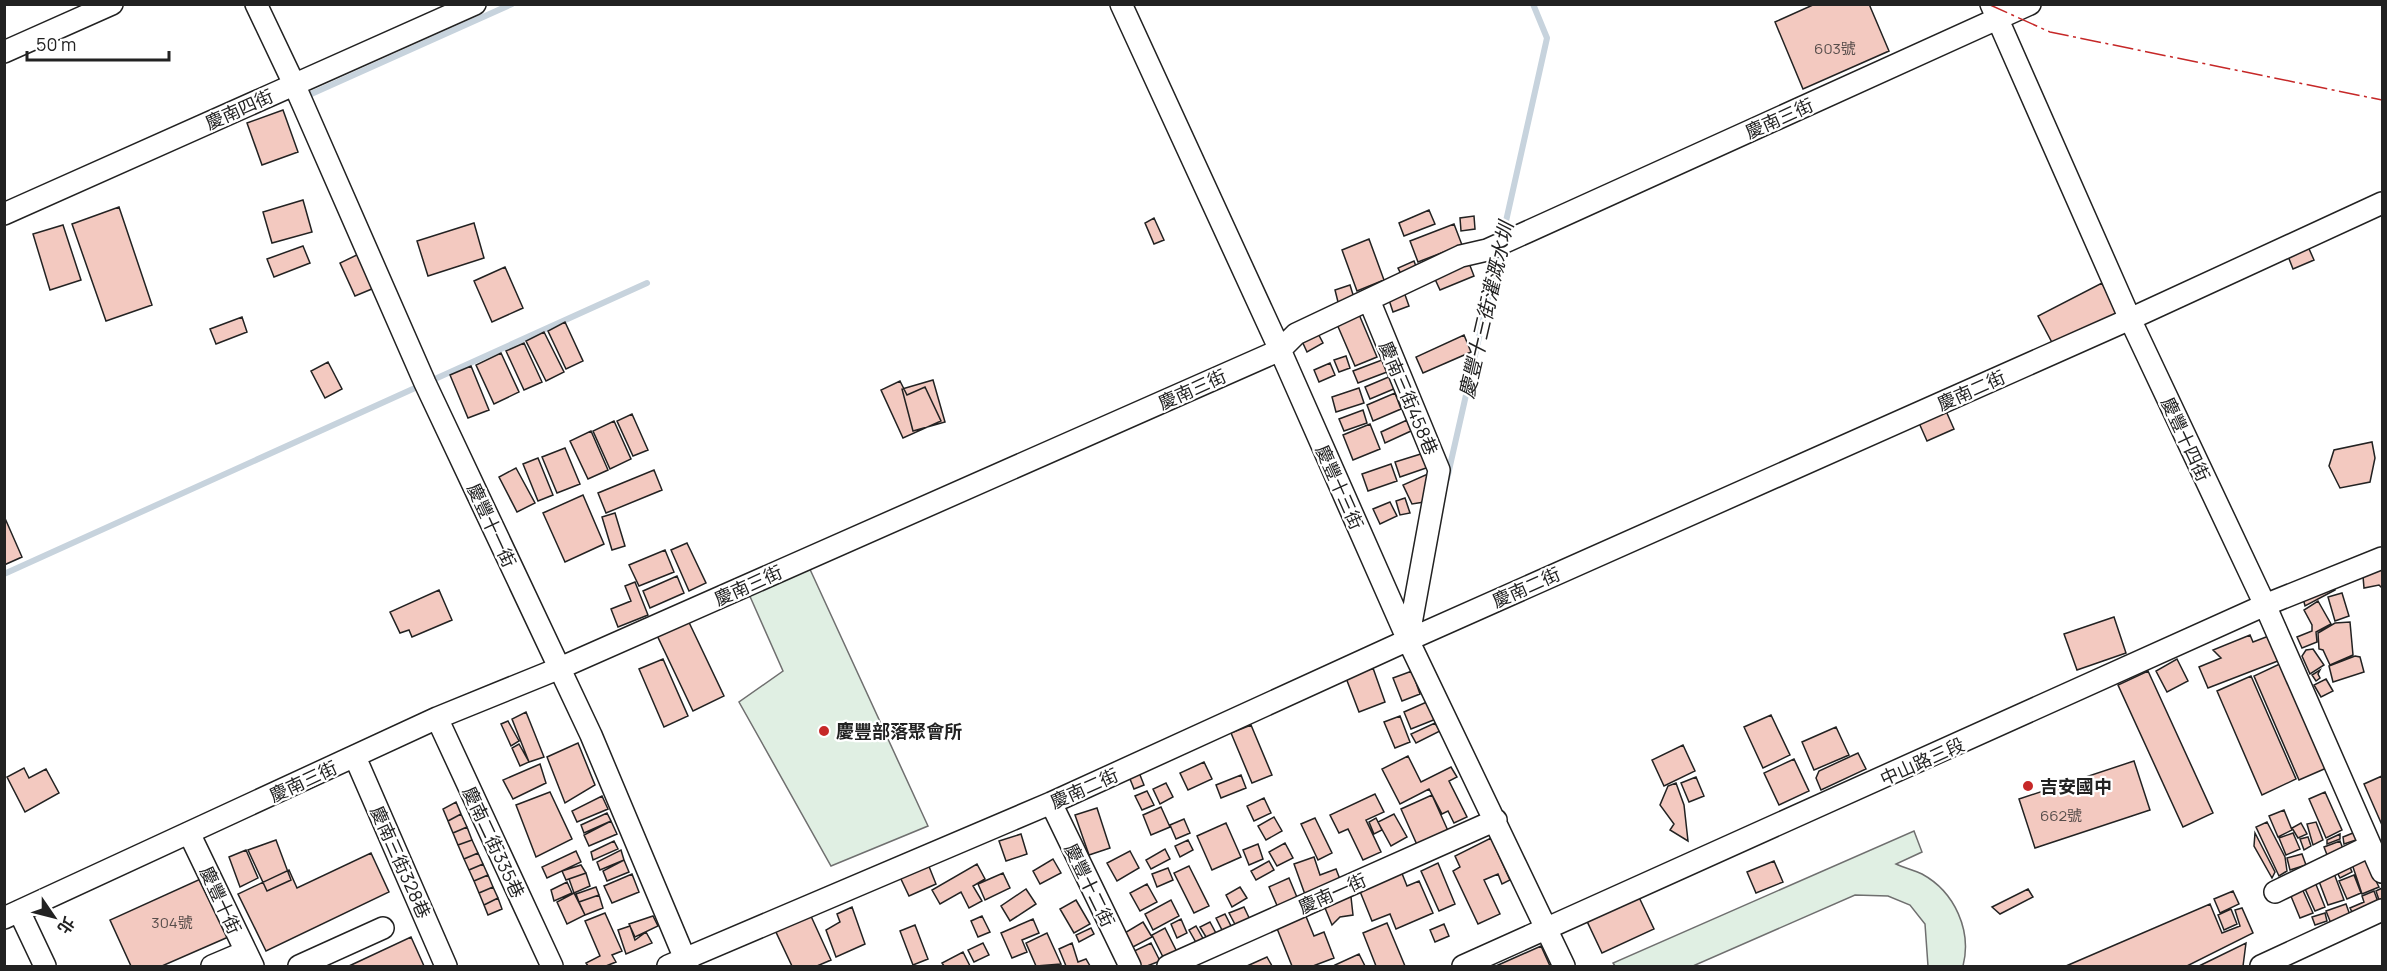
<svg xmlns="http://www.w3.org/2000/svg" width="2387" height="971" font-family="Manrope,'Noto Sans TC',sans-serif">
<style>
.green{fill:#e0efe3;stroke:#6f6f6f;stroke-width:1.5}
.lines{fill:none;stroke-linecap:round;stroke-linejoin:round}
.stream{stroke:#c7d3dd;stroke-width:6}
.building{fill:#f3c9c0;stroke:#222;stroke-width:1.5}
.minor-casing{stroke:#222;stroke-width:24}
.minor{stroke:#fff;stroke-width:21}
.power{stroke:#c62828;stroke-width:1.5;stroke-dasharray:21 4.5 3 4.5;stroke-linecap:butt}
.poi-dot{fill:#c62828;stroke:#fff;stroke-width:2}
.labels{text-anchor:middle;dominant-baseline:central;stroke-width:4.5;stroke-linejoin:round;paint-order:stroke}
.number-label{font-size:15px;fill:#564c4a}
.street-label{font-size:18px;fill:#222;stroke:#fff}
.poi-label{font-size:18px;font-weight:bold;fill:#222;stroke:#fff;text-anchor:start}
.water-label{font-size:20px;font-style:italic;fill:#222;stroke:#fff}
</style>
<rect width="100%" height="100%" fill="#fff"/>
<path class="green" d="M808,565l120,261 -97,40 -92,-164 44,-31 -35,-79z
M1914,831l8,21 -26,12c8,4 18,6 26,10 33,18 50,57 41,92h-35l-3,-42 -15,-19 -22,-9 -33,-1 -162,71h-78l-2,-3z"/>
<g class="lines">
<path class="stream" d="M309,95l203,-91
M1502,239l45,-201 -14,-34
M1447,479l52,-230
M4,574l643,-291"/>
</g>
<path class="building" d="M1815,4h54l20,47 -86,38 -28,-67z
M283,110l15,42 -36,13 -15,-42z
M303,200l9,32 -40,11 -9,-31z
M119,207l33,98 -46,16 -34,-97z
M1429,210l6,14 -31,12 -5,-13z
M1474,216l1,13 -14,2 -1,-13z
M1154,218l10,22 -10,4 -9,-21z
M474,223l10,35 -56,18 -11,-35z
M1454,224l8,21 -44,17 -8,-21z
M63,225l18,55 -31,10 -17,-56z
M1369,239l15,41 -27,11 -15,-41z
M2306,242l8,18 -21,9 -7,-18z
M303,246l7,17 -36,14 -7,-18z
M363,252l16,34 -24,10 -15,-33z
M1414,261l3,8 -15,7 -4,-8z
M1469,263l5,13 -34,14 -6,-13z
M505,267l18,41 -31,14 -18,-41z
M2102,283l18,34 -64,33 -18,-34z
M1350,285l5,16 -16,5 -4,-16z
M1404,292l5,14 -16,6 -5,-15z
M1358,312l19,45 -22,9 -19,-44z
M242,317l5,15 -31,12 -6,-15z
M565,322l18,39 -17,8 -18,-38z
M1314,326l9,17 -16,9 -6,-13z
M544,332l20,40 -18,9 -20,-40z
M1464,335l7,17 -48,21 -7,-16z
M524,343l18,39 -18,8 -18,-39z
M501,353l18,39 -25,12 -18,-39z
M1346,356l4,12 -11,4 -5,-12z
M1382,360l5,12 -29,11 -5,-12z
M328,362l14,27 -17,9 -14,-27z
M1330,363l5,12 -16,7 -5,-12z
M471,366l18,44 -21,8 -18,-43z
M1391,376l5,12 -26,11 -5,-12z
M933,380l12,42 -32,9 -11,-42z
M900,381l7,14 18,-8 16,34 -38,17 -22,-48z
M1359,388l5,15 -28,9 -4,-15z
M1395,393l6,16 -28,12 -6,-16z
M1363,410l4,13 -23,8 -5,-12z
M1946,411l8,18 -27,12 -8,-18z
M632,414l16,36 -15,6 -16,-35z
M1407,420l4,11 -26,12 -4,-11z
M614,421l17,38 -21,10 -17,-38z
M1370,424l10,25 -27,11 -10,-25z
M591,431l17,39 -20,9 -18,-38z
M2372,442l3,16 -5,24 -30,6 -11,-22 5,-16z
M565,448l15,36 -23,9 -15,-36z
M1424,453l5,14 -29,10 -5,-15z
M538,458l15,37 -15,6 -15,-37z
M1391,464l6,17 -29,10 -6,-17z
M516,468l19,35 -18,9 -18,-35z
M654,470l8,20 -56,23 -8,-20z
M1430,473l-6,29 -12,2 -9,-19z
M583,495l21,49 -39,18 -22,-49z
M1405,498l5,15 -10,2 -4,-14z
M1390,502l7,14 -17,8 -7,-15z
M615,513l10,33 -13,4 -10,-33z
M4,516l18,41 -18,8z
M687,543l19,40 -17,8 -18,-41z
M665,550l9,22 -35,14 -10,-21z
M2382,569v19l-3,-3 -15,3 -1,-12z
M677,576l7,17 -34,15 -7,-17z
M635,582l13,33 -30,12 -7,-18 20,-8 -6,-15z
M2334,585l1,5 -30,16 -2,-8z
M439,590l13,30 -40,17 -3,-7 -9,3 -10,-21z
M2342,593l7,23 -14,5 -7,-24z
M2318,601l13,23 -15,8 1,10 -15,6 -5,-11 15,-6v-6l-8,-15z
M685,614l39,82 -31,15 -39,-82z
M2114,617l12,36 -49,17 -13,-36z
M2350,622l3,33 -23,10 -7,-15 -4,-1 -1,-16 17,-10z
M2274,634l9,25 -75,29 -9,-21 22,-9 -8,-8 37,-15 3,7z
M2313,649l11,16 -14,9 -8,-18 4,-6z
M2355,656l5,1 4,15 -31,10 -4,-16z
M663,659l25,57 -24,11 -25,-58z
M2177,659l11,22 -21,11 -11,-21z
M2286,661l45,105 -32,14 -45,-104z
M1373,668l12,34 -26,10 -13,-34z
M2320,670l-2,4 2,4 -4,3 -4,-6z
M1412,671l8,23 -18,7 -9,-23z
M2148,671l65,142 -30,14 -65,-142z
M2251,676l45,103 -34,16 -45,-104z
M2326,679l7,12 -12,6 -7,-12z
M1429,701l7,18 -25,10 -7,-17z
M526,712l18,45 -15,5 -17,-43z
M1771,715l19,40 -27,13 -19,-41z
M1400,716l10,26 -15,6 -11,-26z
M508,721l11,20 -8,5 -10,-22z
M1435,723l5,8 -24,12 -5,-9z
M1251,725l21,50 -20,8 -21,-50z
M1836,727l13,28 -35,15 -12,-28z
M578,743l17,42 -30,18 -18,-46z
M519,744l10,18 -9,4 -8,-18z
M1683,745l12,26 -31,15 -12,-26z
M1858,753l8,16 -45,21 -5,-12 3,-7z
M1408,756l13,26 30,-15 6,10 -8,4 18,36 -13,6 -6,-12 -6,3 -13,-25 -29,15 -18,-35z
M1794,759l15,32 -30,14 -15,-32z
M2134,761l16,49 -115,38 -16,-49z
M1204,762l8,17 -24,11 -8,-17z
M540,764l6,19 -33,16 -10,-19z
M24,768l5,10 17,-9 13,24 -34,19 -18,-35z
M1138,770l6,15 -10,4 -6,-15z
M1241,775l5,13 -25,10 -5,-13z
M2382,776v49l-18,-41z
M1696,777l8,19 -15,6 -8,-19z
M1166,783l7,14 -13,7 -7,-15z
M1676,783l8,22 4,36 -18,-11 4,-6 -14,-19 8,-19z
M1147,791l7,14 -12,5 -7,-14z
M550,792l22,47 -36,18 -20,-52z
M2325,792l17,38 -16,8 -17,-39z
M1375,794l9,18 -18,8 15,32 -18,8 -15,-31 -9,4 -9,-18z
M1432,795l17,38 -31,14 -17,-38z
M602,796l6,13 -31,13 -5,-11z
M1264,798l7,15 -17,8 -7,-15z
M456,802l5,12 -13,7 -5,-12z
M1161,807l9,20 -19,8 -8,-20z
M1097,808l13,40 -21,7 -14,-40z
M2284,810l8,20 -14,7 -9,-21z
M607,813l4,8 -27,12 -3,-8z
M461,814l6,13 -14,6 -5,-12z
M1394,814l13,23 -16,9 -13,-24z
M1274,817l8,14 -16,9 -8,-14z
M1315,818l17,35 -14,7 -17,-36z
M1376,818l6,12 -8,4 -5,-12z
M1184,819l6,14 -14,6 -6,-14z
M611,821l6,13 -28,12 -5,-11z
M2267,822l18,35 2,14 -8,5 -23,-49z
M2316,822l7,18 -10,5 -6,-21z
M1226,823l15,34 -29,13 -15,-34z
M2301,823l6,11 -9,4 -6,-10z
M467,827l5,13 -14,5 -5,-12z
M2255,833l20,39 -3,6 -18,-32z
M2293,833l7,16 -14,6 -7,-17z
M2353,833l6,6 -15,5 -1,-7z
M1021,834l6,20 -21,7 -7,-20z
M2340,834v5l-13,5v-4z
M2308,837l3,9 -7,4 -4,-11z
M1491,838l19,42 -8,4 -4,-10 -14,6 16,34 -22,10 -25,-53 7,-4 -5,-11z
M276,840l15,40 -24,11 -19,-41z
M472,840l6,13 -14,6 -6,-14z
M1188,840l5,10 -13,7 -5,-11z
M614,841l4,8 -25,11 -2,-8z
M2340,841l5,13 -16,6 -5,-13z
M1285,843l8,15 -16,8 -8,-14z
M1258,844l5,15 -14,6 -6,-15z
M1165,849l5,10 -19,10 -5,-9z
M246,850l12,28 -18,9 -11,-30z
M621,850l3,10 -24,10 -3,-8z
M576,851l5,11 -34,16 -5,-11z
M1130,851l9,17 -22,13 -10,-18z
M371,853l18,39 -123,59 -28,-57 51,-24 8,18z
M478,853l5,11 -14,6 -5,-11z
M2302,854l4,11 -16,5 -3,-12z
M1314,857l6,18 16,-6 7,18 -36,13 -13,-36z
M2364,857l15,30 -17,7 -10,-30z
M926,859l10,25 -27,12 -9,-19z
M1053,859l8,14 -21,11 -7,-13z
M624,860l5,12 -22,9 -4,-10z
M2347,860l5,12 -12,6 -6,-12z
M1269,861l5,9 -18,10 -5,-9z
M1774,861l9,21 -27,11 -9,-21z
M1438,863l17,41 -16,7 -18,-40z
M483,864l5,11 -14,6 -5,-11z
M977,864l8,15 -12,7 9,15 -13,7 -8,-16 -21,12 -8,-14z
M581,865l5,8 -20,7 -4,-9z
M1189,866l20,40 -15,7 -20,-40z
M1168,868l5,12 -16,7 -5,-13z
M2332,868l12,32 -16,5 -11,-29z
M1401,871l6,15 12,-5 14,32 -37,16 -6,-15 -18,7 -13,-32z
M216,872l26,59 -80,35h-31l-21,-46z
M586,873l4,13 -16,7 -5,-14z
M1003,873l7,15 -25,12 -7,-16z
M632,874l7,18 -27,11 -8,-17z
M488,875l5,12 -14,6 -5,-12z
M2354,875l7,18 -14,6 -8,-18z
M2313,877l12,30 -10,4 -13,-29z
M1289,878l10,24 -20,8 -10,-23z
M567,882l5,11 -18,8 -3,-11z
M1147,884l10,18 -17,9 -10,-18z
M2300,884l13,29 -13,5 -12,-29z
M493,887l5,11 -14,7 -5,-12z
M596,887l3,8 -20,7 -3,-8z
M1240,887l7,11 -15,9 -6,-12z
M2382,888v11l-3,1 -3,-9z
M1026,889l10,15 -26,17 -9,-15z
M2028,889l5,8 -33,17 -8,-7z
M2233,891l6,13 -19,9 -6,-14z
M2374,891l4,11 -26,10 -2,-4 14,-6 -2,-6z
M574,893l11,22 -18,9 -10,-22z
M1637,893l17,36 -52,24 -17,-36z
M599,895l4,13 -18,7 -6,-13z
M1351,897l2,18 -13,2 -8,8 -7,-17 11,-9z
M498,898l4,11 -14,6 -4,-10z
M1076,900l14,24 -16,9 -14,-24z
M1171,900l8,16 -26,14 -8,-16z
M2210,904l12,29 18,-7 -5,-16 7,-2 11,25 -66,33h-121z
M2346,904l5,14 -19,8 -6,-15z
M852,907l13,37 -29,13 -10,-27 14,-8 -3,-8z
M1244,907l8,17 -14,6 -9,-17z
M2231,909l6,15 -13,6 -6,-15z
M605,913l17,38 -10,4 4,7 -10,4h-18l-2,-3 14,-7 -15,-35z
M2325,913l2,8 -12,4 -3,-8z
M810,914l21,46 -14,6h-25l-17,-36z
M1225,914l9,18 -9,4 -9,-18z
M1305,914l9,22 10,-4 10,26 -21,8h-21l-16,-40z
M653,916l5,10 -23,11 -6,-13z
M982,916l8,16 -12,5 -7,-16z
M1033,919l6,14 -17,7 5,12 -15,6 -11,-25z
M1181,919l6,14 -10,5 -6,-14z
M1143,922l9,15 -21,11 -8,-14z
M1210,922l8,15 -9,5 -9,-15z
M1387,923l18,43h-29l-13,-33z
M1444,924l5,12 -14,6 -5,-12z
M915,925l13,34 -15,6 -13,-34z
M630,926l5,14 11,-8 6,11 -26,11 -8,-24z
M1196,926l9,16 -7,4 -9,-16z
M1091,928l3,6 -15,8 -3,-7z
M1165,928l13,26 -13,7 -13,-26z
M1047,933l14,31 -25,2 -10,-23z
M411,937l13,29h-75z
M983,943l6,12 -15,7 -6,-12z
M1072,943l6,19 8,-3 4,7h-24l-7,-17z
M1151,943l9,18 -13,5h-11l-6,-13z
M2246,943l-3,23h-44z
M1541,946l9,20h-54z
M963,952l7,14h-26l-2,-3z
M1359,954l6,12h-29l-1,-1z
M1267,957l5,9h-25z"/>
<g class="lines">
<defs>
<path id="minor" d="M256,4l38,80 131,299 166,352 97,231
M1121,4l159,346 128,290 156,326
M1991,4l139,315 135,286 117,267
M4,52l108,-48
M4,214l471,-210
M1369,300l70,170 -31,170
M437,718l115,248
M355,757l91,209
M1051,803l79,163
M189,833l64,133
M2275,892l95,-46
M19,911l26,55
M4,918l433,-200 123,-50 720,-318 16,-16 165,-78 26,-6 40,-18 503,-228
M212,966l33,-14
M299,966l84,-38
M668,966l383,-163 357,-163 722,-321 252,-116
M1168,966l328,-146
M1463,966l802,-361 117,-47
M2261,966l121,-56"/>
</defs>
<use href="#minor" class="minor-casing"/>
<use href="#minor" class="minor"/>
<path class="power" d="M1988,4l62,28 332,68"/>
</g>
<g class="poi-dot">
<circle cx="824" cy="731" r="6"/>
<circle cx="2028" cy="786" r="6"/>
</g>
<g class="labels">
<g class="number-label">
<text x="1835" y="48">603號</text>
<text x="2061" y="815">662號</text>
<text x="172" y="922">304號</text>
</g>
<g class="street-label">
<text transform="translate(239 109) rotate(-24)">慶南四街</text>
<text transform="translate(1779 118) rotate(-24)">慶南三街</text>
<text transform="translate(1192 389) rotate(-24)">慶南三街</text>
<text transform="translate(1971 390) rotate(-24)">慶南二街</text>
<text transform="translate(1409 398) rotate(67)">慶南三街458巷</text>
<text transform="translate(2186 439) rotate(65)">慶豐十四街</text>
<text transform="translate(1340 487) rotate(66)">慶豐十三街</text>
<text transform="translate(492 525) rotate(65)">慶豐十一街</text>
<text transform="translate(748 585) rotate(-24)">慶南三街</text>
<text transform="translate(1526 587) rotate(-24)">慶南二街</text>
<text transform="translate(1922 761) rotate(-24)">中山路三段</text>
<text transform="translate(303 781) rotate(-25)">慶南三街</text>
<text transform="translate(1084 788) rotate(-24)">慶南二街</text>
<text transform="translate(494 842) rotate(65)">慶南二街335巷</text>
<text transform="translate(401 862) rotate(66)">慶南三街328巷</text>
<text transform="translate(1090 885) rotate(64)">慶豐十二街</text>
<text transform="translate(1332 893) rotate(-24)">慶南一街</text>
<text transform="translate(221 900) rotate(65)">慶豐十街</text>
</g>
<g class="poi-label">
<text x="836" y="731">慶豐部落聚會所</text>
<text x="2040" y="786">吉安國中</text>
</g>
<g class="water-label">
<text transform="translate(1486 310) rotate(-77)">慶豐十三街灌溉水圳</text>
</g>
</g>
<rect width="2387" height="971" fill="none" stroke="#222222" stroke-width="12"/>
<g transform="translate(54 917) rotate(125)" stroke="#ffffff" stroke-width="4.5" paint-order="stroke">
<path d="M0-4.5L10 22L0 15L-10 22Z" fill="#222222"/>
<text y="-9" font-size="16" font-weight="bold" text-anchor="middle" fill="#222222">北</text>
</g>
<path d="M27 51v9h142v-9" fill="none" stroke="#222222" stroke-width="3"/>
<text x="36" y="51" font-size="18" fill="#222222" stroke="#ffffff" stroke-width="4.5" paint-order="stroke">50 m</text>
</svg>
